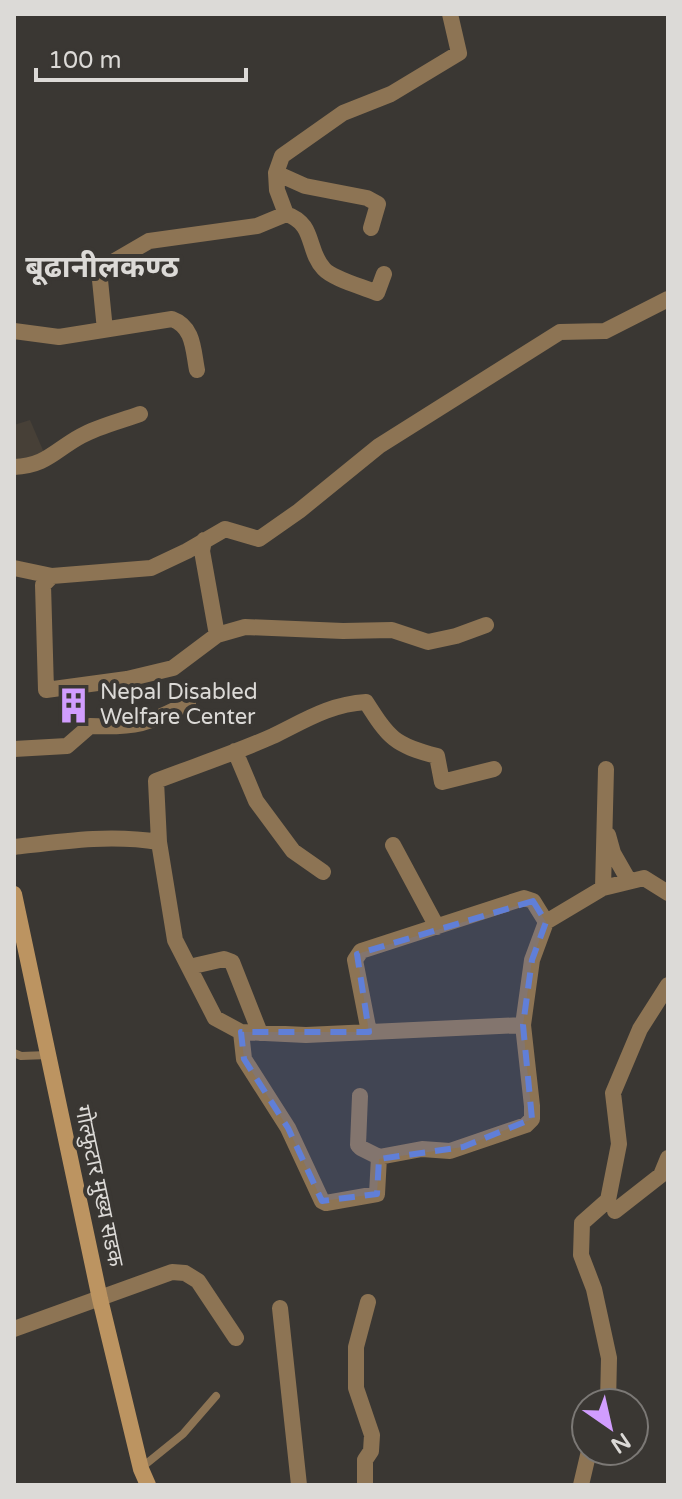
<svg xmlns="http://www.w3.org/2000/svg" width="682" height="1499" font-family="'Varela Round','Noto Sans Devanagari',sans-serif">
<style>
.built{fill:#474037}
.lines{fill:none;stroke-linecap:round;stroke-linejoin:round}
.lane{stroke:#8d7454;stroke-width:8}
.street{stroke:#8d7454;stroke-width:16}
.secondary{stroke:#bc9461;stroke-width:16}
.marked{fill:#607fd8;fill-opacity:0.2;stroke:#607fd8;stroke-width:6;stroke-dasharray:16 10;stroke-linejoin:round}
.labels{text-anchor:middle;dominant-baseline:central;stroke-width:8;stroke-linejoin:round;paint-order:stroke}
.poi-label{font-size:22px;fill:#dcdad7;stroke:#3a3733;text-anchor:start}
.street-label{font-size:22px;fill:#dcdad7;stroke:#3a3733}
.district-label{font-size:30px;font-weight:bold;fill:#dcdad7;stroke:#3a3733}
</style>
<rect width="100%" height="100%" fill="#3a3733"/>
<path class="built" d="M30,420l15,35 -31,14v-44z"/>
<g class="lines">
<path class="lane" d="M14,1053l7,3 27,-1
M141,1468l42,-34 33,-38"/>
<path class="street" d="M276,173l6,-17 61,-43 48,-19 68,-41 -9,-39
M286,214c30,10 20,36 38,55 9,10 40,18 53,24l7,-19
M105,330l-6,-60 50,-29 108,-15 29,-12 -9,-24 -1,-17 29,13 62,12 11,6 -7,24
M14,331l45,6 113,-18c22,8 21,31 25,51
M14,467c32,-1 41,-17 67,-31 18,-10 40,-15 59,-22
M204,540l-2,11 15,84 28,-8 98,4 49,-1 36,12 28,-6 30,-11
M14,568l38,8 99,-8 36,-17 38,-22 34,10 40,-28 80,-65 181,-114 45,-1 63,-32
M52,576l-9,9 3,105 81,-11 46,-11 44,-33
M14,749l53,-3 23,-20c45,2 59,-2 98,-23
M235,751l21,50 37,50 30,21
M494,769l-52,13 -5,-26c-43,-11 -48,-18 -71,-54 -36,2 -62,19 -93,34 -38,17 -78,30 -117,45l3,61 16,98 40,78 26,14 65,3 217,-10
M608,835l5,18 16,28
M393,845l44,82
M14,847c50,-6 96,-13 145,-5
M603,888l3,-119
M189,967l35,-8 8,3 28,71
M241,1032l3,27 44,69 34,73 4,2 51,-9 2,-37
M369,1032l-14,-72 6,-9 163,-53 9,3 13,21
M360,1096l-2,49 3,3 18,9 43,-8 28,2 76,-26 6,-6v-13l-9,-81 9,-65 14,-38 57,-34 41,-10 24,15
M615,1211l46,-36 7,-17
M280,1308l19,177
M14,1329l158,-57 13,1 13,8 38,57
M608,1403l1,-45 -15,-69 -13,-34 1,-32 26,-23 11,-56 -6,-51 27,-64 28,-44
M365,1485v-25l6,-9 1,-16 -16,-47v-41l12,-45
M581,1485l8,-34"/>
<path class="secondary" d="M14,894l86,405 41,170 7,16"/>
</g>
<path class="marked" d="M533,901l13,21 -14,38 -9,65 9,94 -69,28 -84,12 -2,35 -55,7 -34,-73 -44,-69 -3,-27h128l-12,-78z"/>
<defs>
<symbol id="building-bare" viewBox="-9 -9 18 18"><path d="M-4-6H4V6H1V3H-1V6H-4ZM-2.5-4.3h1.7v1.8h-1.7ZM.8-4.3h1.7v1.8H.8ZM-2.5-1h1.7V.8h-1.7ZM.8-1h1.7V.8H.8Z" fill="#d19dfe" stroke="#3a3733" stroke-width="2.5" paint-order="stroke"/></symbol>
</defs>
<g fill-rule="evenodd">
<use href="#building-bare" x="48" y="680" width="51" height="51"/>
</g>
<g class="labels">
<g class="poi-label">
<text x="100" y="692">Nepal Disabled<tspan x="100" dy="25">Welfare Center</tspan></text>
</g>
<g class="street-label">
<text transform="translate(99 1186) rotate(78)">गोल्फुटार मुख्य सडक</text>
</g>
<g class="district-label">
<text x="102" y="267">बूढानीलकण्ठ</text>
</g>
</g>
<rect width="682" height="1499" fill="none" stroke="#dcdad7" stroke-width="32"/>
<g transform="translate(610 1427) rotate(146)"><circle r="38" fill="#3a3733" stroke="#7b7875" stroke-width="2"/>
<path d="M0-6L14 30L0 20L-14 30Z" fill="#d19dfe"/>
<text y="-12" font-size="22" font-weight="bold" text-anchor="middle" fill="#dcdad7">N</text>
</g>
<path d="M36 68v12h210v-12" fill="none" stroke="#dcdad7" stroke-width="4"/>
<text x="48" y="68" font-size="24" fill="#dcdad7" stroke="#3a3733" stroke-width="6" paint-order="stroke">100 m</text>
</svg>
